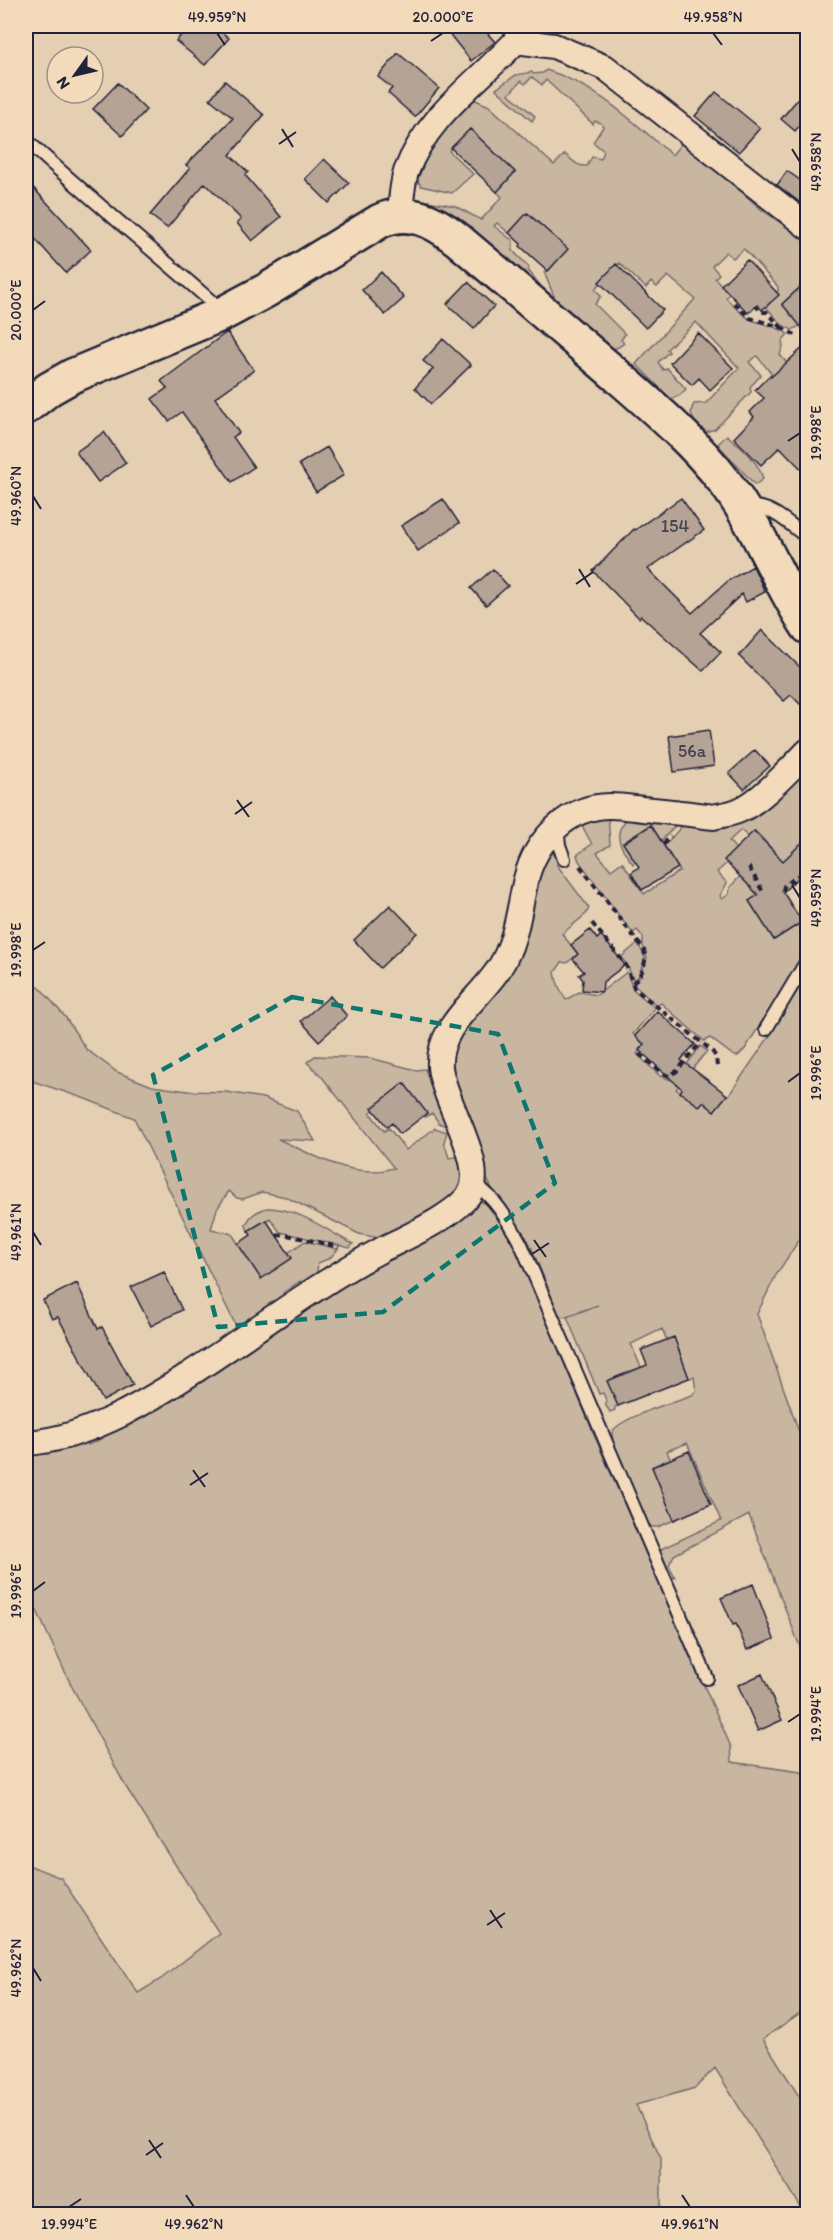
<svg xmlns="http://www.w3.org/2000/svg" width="833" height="2240" font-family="Itim,sans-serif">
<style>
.green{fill:#c8b6a1;stroke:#756c6e;stroke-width:1.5}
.building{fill:#b5a495;stroke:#22223b;stroke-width:1.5}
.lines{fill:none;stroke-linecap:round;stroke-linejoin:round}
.lane-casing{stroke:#22223b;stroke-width:16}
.street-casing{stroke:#22223b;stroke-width:28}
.secondary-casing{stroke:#22223b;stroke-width:38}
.path{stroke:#22223b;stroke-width:4;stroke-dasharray:6 4.5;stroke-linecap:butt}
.lane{stroke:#f2daba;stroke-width:12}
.street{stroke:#f2daba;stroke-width:24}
.secondary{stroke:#f2daba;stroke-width:33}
.marked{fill:none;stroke:#0f766e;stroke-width:4.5;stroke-dasharray:12 8;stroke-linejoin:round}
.ticks{fill:none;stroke:#22223b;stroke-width:2}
.labels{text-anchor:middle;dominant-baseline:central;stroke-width:6;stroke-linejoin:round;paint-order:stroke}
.number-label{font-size:18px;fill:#474252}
.neatline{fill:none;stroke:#22223b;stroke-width:2}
.ticks-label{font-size:15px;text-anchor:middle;fill:#22223b}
</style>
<rect width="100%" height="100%" fill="#e5cfb2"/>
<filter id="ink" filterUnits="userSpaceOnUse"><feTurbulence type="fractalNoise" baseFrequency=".0167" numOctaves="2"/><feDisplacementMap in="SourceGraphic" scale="12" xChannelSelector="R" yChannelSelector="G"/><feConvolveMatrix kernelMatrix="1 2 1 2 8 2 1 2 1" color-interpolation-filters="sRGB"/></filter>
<g filter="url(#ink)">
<path class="green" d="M546,70c50,15 87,52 126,85l12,-15 78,70 45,31v40l-25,23 25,9v9l-15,8 -10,-5 -16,-18 4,-4 -2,-2 10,-10v-4l-34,-38 -11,9 -7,-6 -14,14 7,8 -4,4 14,16 -3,4c7,7 16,18 26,22 13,5 25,6 36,14l-6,7 1,5 -3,9 27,30v32l-50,-61 -8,6 12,13 -11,12 1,5 -36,37 -9,3c-9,-9 -20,-15 -12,-28l12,-1 33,-35 -43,-46 -29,27 2,3 -11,10 5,8 4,-2 19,21 -6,6 -9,4 -35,-35 59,-65 -27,-23 -11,11 -6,-5 -5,6 -27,-25 -24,26 6,7 -6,8 30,30 -4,6 3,3 -2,2 -12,6 -44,-38 -10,-12 -12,-29 4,-1 19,-22 -39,-36 -19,20 -12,-10 -3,3 19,15v10l16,16 -1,3 12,15 -2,2 -110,-86 27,5 26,14 21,-23 -5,-5 18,-20 -45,-43 -21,22 24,23 -21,19 -31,-7 -5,-9 3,-20 52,-59 18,8 65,59 11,-11c7,6 12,13 22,12l5,-9 9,2 3,-8 -11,-9 10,-15 -2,-4 -6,-2 -2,3 -47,-44 -4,5 -10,-8 -7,7 -4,-3 -12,13 26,22 -3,5 -36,-32 20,-14 16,-3 1,2 10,-1z
M727,435c13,12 32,26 36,44l-8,6 -35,-38 -2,-3z
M807,760v94l-8,-9 -6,22 -15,-9v-3l-23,-24 -7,6 -7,-7 -12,11 7,8 -9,14 -10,9 10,11 -7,13 2,3 7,-5 1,-7 18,-19 13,25 -12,8 25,39 33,-21v31l-62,99 -7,7h-4l-24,-18 -6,3 -43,-38 -4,3 -23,-21 5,-7 8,-20 -4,-12v-9l-6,-7 -4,3 -7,-8 -47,-64 -2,-6 15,-11 -11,-20 27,-12 2,33 -13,8 14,17 11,-8 22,32 36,-23 -16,-25 19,-21 25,-3z
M631,812l47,11 -17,18 -10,-16 -28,18 13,19 -3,2c-7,-10 -18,-22 -13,-35 3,-6 8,-11 11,-17z
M551,852l5,4 1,9 32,43 -3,6 -24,20 16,20 -11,9 -5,-1 -7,10c1,11 6,19 11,28l13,-8 18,3 30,-23 6,17 22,19 -22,26 11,10 -7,10 23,22 11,4 9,-6 20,-28 7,5 -31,38 23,17 4,-4 11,9 13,-16h2l42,-61 36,-63v257l-31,47 -19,39 50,140v211l-58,-150 -75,40 -5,10 6,13 -4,-1 -10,-23v-5l60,-28 -34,-78 -20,8 3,8 -18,8 22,53 -16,7h-6l-5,-4 -34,-81c0,-2 -1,-7 -1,-9 4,-14 64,-32 80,-38l4,-4 -2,-14 -5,1 -15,-40 -7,2 -5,-11 -31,15 18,42 -2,9h-2l-11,-25 -26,11 10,25 -3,1v3l-5,2 -5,-8 2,-2 -4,-9 -4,1 -32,-77 31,-12 -34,12 -5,-2 -30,-73 -34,-48 -14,-26 -34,-110 85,-175z
M638,943l7,15 -7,19 -4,4 -7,-16 -6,-8z
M26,975l16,15 24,28 20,31 31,23 35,14 36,5 38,1 37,6 34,13 18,30 -37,-2c36,16 75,41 116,29l-72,-91 -15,-15 8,-6 55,2 46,12 9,-1 23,58 -9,-4 -7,-10 -7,4 -24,-29 -31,25 14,18 5,-3 17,22 29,-22 12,4 -3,10 5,16 15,-2v27l-15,22 -65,34 -25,-5 -73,-37 -24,-5 -19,7 -6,-1 -8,-7 -12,18 -6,20 21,5 29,44 30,-19 -3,-6 17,-12 33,8 -8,9 -12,5 -1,7 3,6 -16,11 -4,-6 -17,12 4,6 -48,33 -105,-214 -51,-20 -57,-19z
M476,1200l12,4 27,42 86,205 130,296 1,15 75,11v235l-44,31 44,70v105h-2l-90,-146 -20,20 -59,17 25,54v55h-635v-350l35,14 77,115 23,-14 58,-46 -93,-146 -55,-102 -45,-98v-137l59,-13 3,8 15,-7 6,-11z
M267,1208c31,0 59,22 86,36l-3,4 -70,-16 -10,-14 -22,13 -2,-6c4,-10 11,-14 21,-17z"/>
<path class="building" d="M189,26h25l15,12 -24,27 -29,-24z
M443,26h38l14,16 -24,19z
M398,53l41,35 -24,29 -27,-24 4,-5 -14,-11z
M225,81l39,34 -34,40 18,17 -3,3 36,42 -29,24 -15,-18 4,-4 -36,-36 -38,45 -17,-13 40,-47 -4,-3 47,-47 -23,-19z
M118,83l28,27 -24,26 -29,-27z
M807,88v29l-12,14 -14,-12z
M716,92l44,36 -21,24 -44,-36z
M470,129l45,43 -18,20 -46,-44z
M324,159l25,24 -20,20 -24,-24z
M787,171l20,14v23l-30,-23z
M26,180l65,70 -25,23 -40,-44z
M527,213l41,36 -20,22 -28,-25 1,-2 -12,-11z
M747,260l32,35 -17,15 -5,-5 -9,8 -27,-28z
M616,264l47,46 -17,18 -47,-46z
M381,272l23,26 -19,17 -23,-25z
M807,281v53l-25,-30z
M468,282l26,24 -20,23 -27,-25z
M227,332l27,38 -39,28 24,35 -6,4 21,30 -22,15 -50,-70 -13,9 -17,-22 15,-11 -6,-7z
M698,333l35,35 -23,22 -11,-12 -7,7 -22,-22z
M443,339l28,26 -40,39 -16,-16 18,-19 -10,-8z
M807,344v131l-27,-28 -19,18 -27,-27 20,-21 -4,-5 14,-14 -9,-8 15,-15 1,2z
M104,432l22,31 -28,19 -22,-30z
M327,447l17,28 -28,17 -17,-28z
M681,498l23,32 -56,39 44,44 37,-33 24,-14 12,26 -19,10 -4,-8 -42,39 21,19 -18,19 -62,-55 -2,2 -46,-47 41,-42 1,1z
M443,499l16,24 -41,28 -17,-25z
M493,569l15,17 -22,19 -15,-17z
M762,630l45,44v37l-16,-16 -7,6 -45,-45z
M709,730l5,36 -40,6 -5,-36z
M755,750l15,16 -26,23 -15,-16z
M651,825l27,43 -36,22 -11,-17 8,-6 -16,-24z
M754,831l29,30 24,-23v31l-24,23 19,30 -28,18 -25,-39 9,-6 -34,-35z
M390,905l27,28 -37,35 -26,-28z
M590,930l7,9 4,-4 24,30 -22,17 -1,10 -20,-2 1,-10 -4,-5 5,-3 -11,-13 5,-5 -7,-9z
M330,996l17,20 -28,25 -18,-20z
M657,1011l38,33 -14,16 46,35 -13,16 -11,-9 -4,4 -19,-14 2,-3 -43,-39 5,-6 -9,-8z
M404,1083l23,30 -27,21 -8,-11 -5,4 -15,-19z
M266,1220l26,38 -31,21 -23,-35 13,-9 -3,-4z
M164,1272l18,38 -31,16 -20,-39z
M77,1283l21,46 4,-2 31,58 -30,16 -45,-84 -6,2 -9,-19z
M674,1337l15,41 -71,28 -11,-25 40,-16 -6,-15z
M689,1451l22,53 -37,16 -22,-53z
M753,1584l21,55 -27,11 -11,-26 -3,1 -12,-27z
M762,1674l20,46 -24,11 -20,-46z"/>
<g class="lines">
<defs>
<path id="lane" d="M26,140c64,59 131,113 196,171
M748,510c17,-11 46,18 60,28
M557,828l2,17 5,14
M766,1029l42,-70
M474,1183c23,17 33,36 47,61l186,434"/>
<path id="street" d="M516,41l38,5 52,22 202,159
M400,214c1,-13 2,-29 6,-42 21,-56 71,-89 110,-131l3,-15
M26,1443c33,-2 68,-15 98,-30 89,-47 167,-115 257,-163 23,-12 79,-36 90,-59 14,-29 -28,-91 -31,-124 -3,-41 41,-69 60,-100 17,-27 19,-59 26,-88 10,-39 42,-73 84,-73 14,0 29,3 43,4 20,2 40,4 60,7 9,-2 19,-3 27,-7 21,-9 51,-42 68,-59"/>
<path id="secondary" d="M26,407l23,-18 23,-13 152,-63 43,-23 113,-69c29,-13 53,-1 77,18 50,42 99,84 149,127 40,35 85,72 118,115 34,44 53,99 84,146"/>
</defs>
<use href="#lane" class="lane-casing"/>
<use href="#street" class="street-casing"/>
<use href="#secondary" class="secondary-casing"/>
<path class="path" d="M734,303l16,15 31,9 -14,-15h-5l-6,-6
M781,327l16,9
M663,844l8,-8
M580,866l64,84c4,11 -2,27 -12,33
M749,867l14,25
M783,891l1,-5 16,-12
M592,923l34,42 8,23 78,63 4,6 1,10
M639,1054l23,19 7,3 8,-5 24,-29
M277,1236l6,-2 56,13"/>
<use href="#lane" class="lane"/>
<use href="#street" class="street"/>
<use href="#secondary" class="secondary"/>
</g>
</g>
<path class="marked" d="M292,997l206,37 57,149 -172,129 -165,15 -65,-252z"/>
<path class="ticks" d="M217,33l8,12M713,33l9,12M431,41l12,-8M282,129l11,18M279,144l17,-12M792,149l8,13M33,310l12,-9M788,441l12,-8M33,496l8,13M579,569l11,18M576,584l17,-12M237,800l12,17M235,814l17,-12M792,885l8,13M33,950l12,-8M788,1082l12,-9M33,1232l8,13M534,1240l12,17M532,1254l17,-11M193,1470l12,17M190,1485l18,-12M33,1591l12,-9M788,1722l12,-8M490,1910l12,18M487,1925l18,-12M33,1968l8,13M149,2140l12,18M146,2155l17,-12M186,2195l8,12M682,2195l8,12M69,2207l12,-8"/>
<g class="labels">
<g class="number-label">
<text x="675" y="526">154</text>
<text x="692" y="751">56a</text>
</g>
</g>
<rect width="833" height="2240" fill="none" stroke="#f2daba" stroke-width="66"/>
<g transform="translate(75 75) rotate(236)"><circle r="28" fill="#f2daba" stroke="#9f9087" stroke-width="1.5"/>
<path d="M0-4.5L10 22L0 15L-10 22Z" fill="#22223b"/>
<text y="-9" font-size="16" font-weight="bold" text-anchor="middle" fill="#22223b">N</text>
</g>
<rect x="33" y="33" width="767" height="2174" class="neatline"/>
<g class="ticks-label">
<text x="217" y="22">49.959°N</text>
<text x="443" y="22">20.000°E</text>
<text x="713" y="22">49.958°N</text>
<text transform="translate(816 162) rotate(-90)" y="5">49.958°N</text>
<text transform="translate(16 310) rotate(-90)" y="5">20.000°E</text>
<text transform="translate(816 433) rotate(-90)" y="5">19.998°E</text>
<text transform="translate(16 496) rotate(-90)" y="5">49.960°N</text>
<text transform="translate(816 898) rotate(-90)" y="5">49.959°N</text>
<text transform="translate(16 950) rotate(-90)" y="5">19.998°E</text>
<text transform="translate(816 1073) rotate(-90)" y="5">19.996°E</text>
<text transform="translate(16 1232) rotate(-90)" y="5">49.961°N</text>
<text transform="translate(16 1591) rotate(-90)" y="5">19.996°E</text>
<text transform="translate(816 1714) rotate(-90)" y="5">19.994°E</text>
<text transform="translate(16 1968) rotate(-90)" y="5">49.962°N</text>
<text x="69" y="2229">19.994°E</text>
<text x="194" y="2229">49.962°N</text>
<text x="690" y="2229">49.961°N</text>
</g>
</svg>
